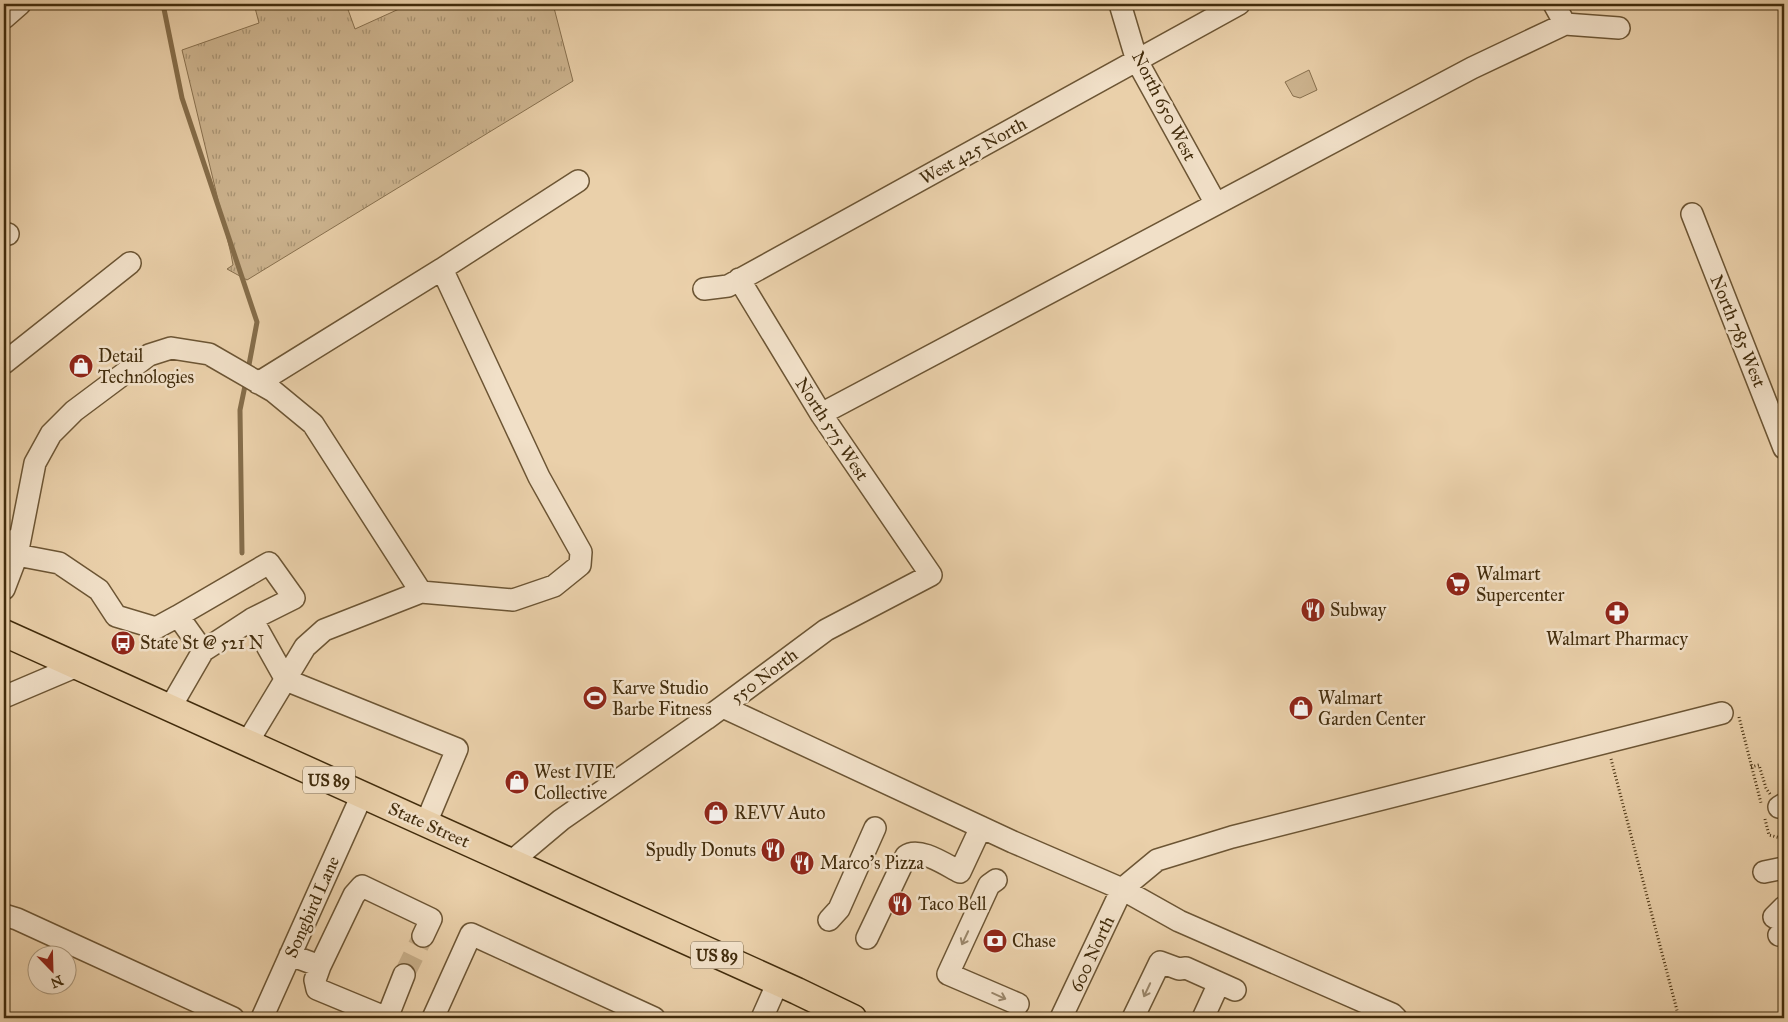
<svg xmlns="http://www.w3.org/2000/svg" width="1788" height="1022" font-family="'IM FELL Great Primer',serif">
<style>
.grass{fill:url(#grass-tufts);stroke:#88704e}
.pitch{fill:#cdb48f;stroke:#88704e}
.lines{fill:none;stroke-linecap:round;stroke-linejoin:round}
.stream{stroke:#856d4a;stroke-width:5}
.minor-tunnel{stroke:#c8af8a;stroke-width:21;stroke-dasharray:21 11;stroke-linecap:butt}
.minor-casing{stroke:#6c5534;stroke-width:24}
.major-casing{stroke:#422c0c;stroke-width:29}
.path{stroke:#422c0c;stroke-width:3;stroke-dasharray:1 2.5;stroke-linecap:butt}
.minor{stroke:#f1e0c8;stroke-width:21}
.major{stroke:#ead0aa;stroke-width:26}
.oneway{stroke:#9a866a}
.labels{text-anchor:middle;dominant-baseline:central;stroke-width:5;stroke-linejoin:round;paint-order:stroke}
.shield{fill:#f1e0c8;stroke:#766244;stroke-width:1}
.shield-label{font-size:16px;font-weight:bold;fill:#422c0c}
.street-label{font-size:18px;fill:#422c0c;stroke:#f1e0c8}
.poi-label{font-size:18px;fill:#422c0c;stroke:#f1e0c8;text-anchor:start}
</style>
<defs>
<pattern id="grass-tufts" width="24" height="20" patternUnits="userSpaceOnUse" patternTransform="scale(1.25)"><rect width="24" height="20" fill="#cdb48f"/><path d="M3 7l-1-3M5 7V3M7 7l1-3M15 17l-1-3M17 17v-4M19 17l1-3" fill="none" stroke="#a89373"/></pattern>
</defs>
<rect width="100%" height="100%" fill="#ead0aa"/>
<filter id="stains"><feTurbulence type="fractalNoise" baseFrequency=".004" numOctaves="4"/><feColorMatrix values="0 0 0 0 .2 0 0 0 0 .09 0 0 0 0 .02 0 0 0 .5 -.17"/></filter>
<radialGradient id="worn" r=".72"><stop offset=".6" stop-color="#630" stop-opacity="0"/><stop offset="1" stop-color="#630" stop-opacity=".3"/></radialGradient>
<path class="grass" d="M254,4h92l9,25 55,-25h143l20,77 -326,199 -20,-11 6,-4 -2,-11 -49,-204 77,-27z"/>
<path class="pitch" d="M1309,70l8,20 -17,8 -7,-2 -8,-14z"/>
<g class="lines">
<path class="stream" d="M163,4l19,94 75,224 -9,48
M242,553l-2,-143 6,-29"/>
<path class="minor-tunnel" d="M404,975l19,-39"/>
<defs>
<path id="minor" d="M1120,4l17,57 79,143
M1554,4l11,20
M4,18l16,-14
M1692,214l92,234
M4,235l4,-1
M442,269l136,-88
M704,289l24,-3 511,-282
M4,363l126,-100
M258,383l184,-114 97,208 42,75 -1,13 -26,21 -41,14 -92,-8
M821,414l651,-346 93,-44 54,4
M4,539l8,4 5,12 -13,34
M178,616l91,-53 25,35 -42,21 -49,32
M252,619l34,61 171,69 -31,74
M4,697l73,-31
M723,707l290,135 109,47 57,32 213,93 4,4
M170,708l33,-57 -25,-35 -22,12 -40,-12 -17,-26 -40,-27 -42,-8 18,-92 16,-29 23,-23 75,-56 22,-7 38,6 64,37 40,33 108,168 -97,38 -19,17 -58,96
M1779,807l5,-3
M511,862l50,-42 145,-101 120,-89 105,-55 -110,-161 -82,-135
M1764,872l20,-4
M996,880l-7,5 -41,89 70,30
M4,915l13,4 216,99
M1774,917l10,-10
M829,920l10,-11 36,-81
M1779,935l5,-2
M867,938l39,-82c13,-10 40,9 54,16l21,-45
M290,955l30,11 -5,14 2,9 70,29 17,-43
M320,966l34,-71 8,-9 69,33 -8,17
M262,1018l100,-223
M433,1018l38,-84 183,84
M762,1018l16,-36
M1061,1018l61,-129 35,-29 75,-23 490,-124
M1133,1018l27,-56 19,7 7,-1 49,22
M1203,1018l16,-35"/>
<path id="major" d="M4,633l793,358 56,27"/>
</defs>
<use href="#minor" class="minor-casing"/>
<use href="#major" class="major-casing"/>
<path class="path" d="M1739,717l22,86
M1611,759l68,259
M1751,767l8,-2 7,23 4,6
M1765,819l4,16 15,4"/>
<use href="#minor" class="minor"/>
<use href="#major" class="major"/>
</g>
<defs><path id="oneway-shaft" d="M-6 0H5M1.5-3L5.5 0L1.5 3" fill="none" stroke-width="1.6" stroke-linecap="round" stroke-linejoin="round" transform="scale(1.25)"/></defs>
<g class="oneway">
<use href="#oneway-shaft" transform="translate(965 938) rotate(115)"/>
<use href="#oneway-shaft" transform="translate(1147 990) rotate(115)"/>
<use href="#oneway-shaft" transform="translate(999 996) rotate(24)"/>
</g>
<defs>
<symbol id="shop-disc" viewBox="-11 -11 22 22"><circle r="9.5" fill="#8f2418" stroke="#f1e0c8"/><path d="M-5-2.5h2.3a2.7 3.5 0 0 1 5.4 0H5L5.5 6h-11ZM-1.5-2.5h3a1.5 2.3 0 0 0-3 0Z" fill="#fff"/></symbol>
<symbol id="supermarket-disc" viewBox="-11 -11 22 22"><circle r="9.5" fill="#8f2418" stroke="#f1e0c8"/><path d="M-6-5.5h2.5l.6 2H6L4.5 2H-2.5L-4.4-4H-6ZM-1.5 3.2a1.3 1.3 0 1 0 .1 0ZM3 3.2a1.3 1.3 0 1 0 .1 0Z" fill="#fff"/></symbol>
<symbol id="restaurant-disc" viewBox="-11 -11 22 22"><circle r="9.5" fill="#8f2418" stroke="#f1e0c8"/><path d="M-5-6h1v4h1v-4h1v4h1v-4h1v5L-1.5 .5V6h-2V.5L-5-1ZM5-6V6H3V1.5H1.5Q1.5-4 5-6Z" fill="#fff"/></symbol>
<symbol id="pharmacy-disc" viewBox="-11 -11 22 22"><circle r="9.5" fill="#8f2418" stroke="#f1e0c8"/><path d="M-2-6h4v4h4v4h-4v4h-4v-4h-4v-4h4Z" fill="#fff"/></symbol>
<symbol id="bus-disc" viewBox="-11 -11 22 22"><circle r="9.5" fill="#8f2418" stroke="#f1e0c8"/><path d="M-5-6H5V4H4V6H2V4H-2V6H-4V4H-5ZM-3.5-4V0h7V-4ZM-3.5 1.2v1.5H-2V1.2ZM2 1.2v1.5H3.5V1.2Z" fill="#fff"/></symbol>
<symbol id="stadium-disc" viewBox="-11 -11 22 22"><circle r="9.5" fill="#8f2418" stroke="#f1e0c8"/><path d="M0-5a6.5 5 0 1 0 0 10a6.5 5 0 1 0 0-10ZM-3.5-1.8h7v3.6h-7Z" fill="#fff"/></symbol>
<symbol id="bank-disc" viewBox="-11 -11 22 22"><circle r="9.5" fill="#8f2418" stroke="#f1e0c8"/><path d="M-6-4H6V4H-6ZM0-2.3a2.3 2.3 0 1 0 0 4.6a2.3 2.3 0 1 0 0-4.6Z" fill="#fff"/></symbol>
</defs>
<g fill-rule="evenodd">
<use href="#shop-disc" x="67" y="352" width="28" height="28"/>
<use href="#supermarket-disc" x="1444" y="570" width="28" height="28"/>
<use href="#restaurant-disc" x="1299" y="596" width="28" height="28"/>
<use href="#pharmacy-disc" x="1603" y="599" width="28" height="28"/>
<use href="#bus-disc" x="109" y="629" width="28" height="28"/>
<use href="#stadium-disc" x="581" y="684" width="28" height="28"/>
<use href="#shop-disc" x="1287" y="694" width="28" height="28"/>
<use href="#shop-disc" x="503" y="768" width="28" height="28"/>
<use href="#shop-disc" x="702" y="799" width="28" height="28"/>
<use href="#restaurant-disc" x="759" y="836" width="28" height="28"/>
<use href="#restaurant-disc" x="788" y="849" width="28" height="28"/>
<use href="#restaurant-disc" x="886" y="890" width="28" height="28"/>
<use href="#bank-disc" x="981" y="927" width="28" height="28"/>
</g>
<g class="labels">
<g class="shield">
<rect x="303" y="766.5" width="52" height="27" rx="4"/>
<rect x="691" y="941.5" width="52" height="27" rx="4"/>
</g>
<g class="shield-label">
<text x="329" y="780">US 89</text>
<text x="717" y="955">US 89</text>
</g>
<g class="street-label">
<text transform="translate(1164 106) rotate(63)">North 650 West</text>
<text transform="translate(973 151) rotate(-29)">West 425 North</text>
<text transform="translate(1738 331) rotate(68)">North 785 West</text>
<text transform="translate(832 429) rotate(57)">North 575 West</text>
<text transform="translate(764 676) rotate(-37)">550 North</text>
<text transform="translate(429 825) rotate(24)">State Street</text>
<text transform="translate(312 907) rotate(-66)">Songbird Lane</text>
<text transform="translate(1092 954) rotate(-65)">600 North</text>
</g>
<g class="poi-label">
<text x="98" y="356">Detail<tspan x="98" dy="21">Technologies</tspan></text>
<text x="1476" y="574">Walmart<tspan x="1476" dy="21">Supercenter</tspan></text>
<text x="1330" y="610">Subway</text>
<text x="1617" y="639" text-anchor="middle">Walmart Pharmacy</text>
<text x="140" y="643">State St @ 521 N</text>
<text x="612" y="688">Karve Studio<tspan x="612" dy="21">Barbe Fitness</tspan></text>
<text x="1318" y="698">Walmart<tspan x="1318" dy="21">Garden Center</tspan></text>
<text x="534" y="772">West IVIE<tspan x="534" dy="21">Collective</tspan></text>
<text x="734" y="813">REVV Auto</text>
<text x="756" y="850" text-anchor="end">Spudly Donuts</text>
<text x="820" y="863">Marco's Pizza</text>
<text x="918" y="904">Taco Bell</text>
<text x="1012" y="941">Chase</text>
</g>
</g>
<rect width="1788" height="1022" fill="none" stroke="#ead0aa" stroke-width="20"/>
<rect x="5" y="5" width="1778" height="1012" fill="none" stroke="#422c0c" stroke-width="2.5"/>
<rect x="10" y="10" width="1768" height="1002" fill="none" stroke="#422c0c"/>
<g transform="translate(52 970) rotate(157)"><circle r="24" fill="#f1e0c8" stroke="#ab987d"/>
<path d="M0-4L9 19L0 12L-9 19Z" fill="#8f2418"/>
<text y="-8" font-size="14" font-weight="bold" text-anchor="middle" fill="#422c0c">N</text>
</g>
<rect width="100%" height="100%" filter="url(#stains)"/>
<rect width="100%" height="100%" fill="url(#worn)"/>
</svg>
